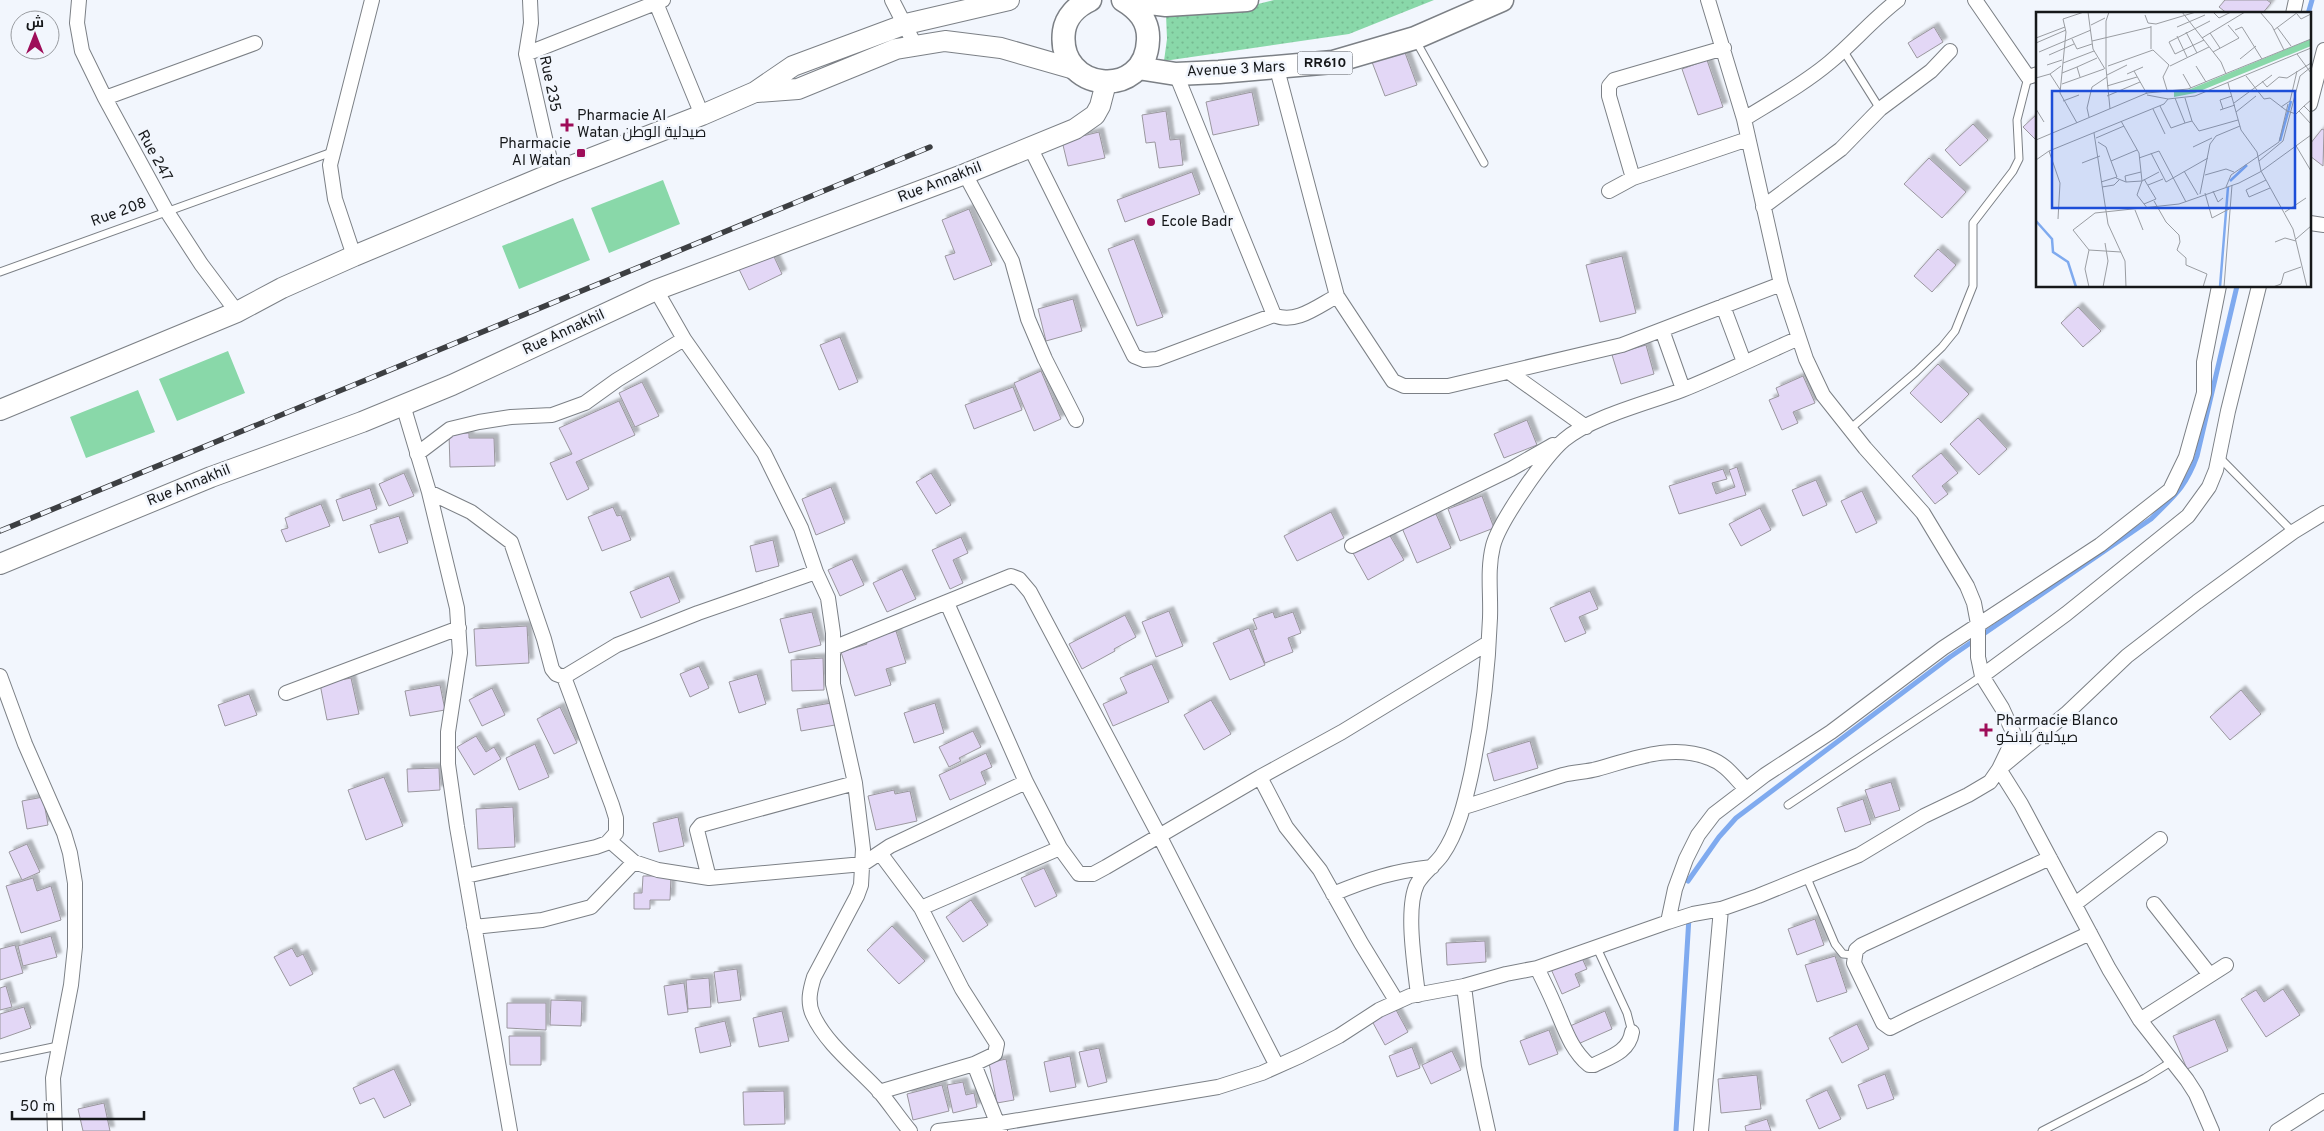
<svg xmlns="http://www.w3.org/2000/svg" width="2324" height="1131" font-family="Overpass,Cairo,sans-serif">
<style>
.green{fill:url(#green-dots)}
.pitch{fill:#89d8a9}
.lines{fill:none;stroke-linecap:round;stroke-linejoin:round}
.stream{stroke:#7faaef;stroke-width:5}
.building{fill:#e3d7f6;stroke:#9a979e;filter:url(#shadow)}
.lane-casing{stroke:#7c8086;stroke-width:9}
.street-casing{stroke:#7c8086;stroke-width:16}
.secondary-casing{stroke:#7c8086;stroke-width:22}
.primary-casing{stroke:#7c8086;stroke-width:25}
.lane{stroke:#fff;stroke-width:7}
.street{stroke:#fff;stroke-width:14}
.secondary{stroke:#fff;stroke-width:20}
.primary{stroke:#fff;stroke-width:22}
.rail-casing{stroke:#3d3f42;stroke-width:5.5}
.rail{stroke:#f2f6fd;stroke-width:4;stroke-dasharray:11;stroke-linecap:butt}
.poi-dot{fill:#9e0d59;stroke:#f2f6fd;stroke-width:2}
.labels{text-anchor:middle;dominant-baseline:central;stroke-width:5;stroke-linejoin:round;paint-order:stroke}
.shield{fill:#f2f6fd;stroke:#585b5e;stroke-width:1}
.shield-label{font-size:14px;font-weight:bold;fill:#16181a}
.street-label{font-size:15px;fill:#16181a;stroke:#f2f6fd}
.poi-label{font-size:15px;fill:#16181a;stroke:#f2f6fd;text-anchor:start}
.inset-river{fill:none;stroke:#7faaef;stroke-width:2.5}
.inset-road{fill:none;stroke:#9a9da2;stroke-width:1}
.view{fill:#1d4ed8;fill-opacity:0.15;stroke:#1d4ed8;stroke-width:2.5}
.inset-edge{fill:none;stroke:#16181a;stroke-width:2.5}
</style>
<defs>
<pattern id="green-dots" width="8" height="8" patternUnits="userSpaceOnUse" patternTransform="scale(1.25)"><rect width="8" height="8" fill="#89d8a9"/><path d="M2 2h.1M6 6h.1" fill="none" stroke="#76b991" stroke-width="1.8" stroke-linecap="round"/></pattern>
<filter id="shadow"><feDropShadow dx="4.5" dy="-4.5" stdDeviation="1" flood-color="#0004"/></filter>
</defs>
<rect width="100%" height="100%" fill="#f2f6fd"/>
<path class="green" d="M1274,0h160l-85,34 -185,27 3,-22 -1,-25 68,-4z"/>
<path class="pitch" d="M663,180l17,44 -71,29 -18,-45z
M573,218l17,42 -71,29 -17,-43z
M228,351l17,42 -68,28 -18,-42z
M138,390l17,42 -69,26 -16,-41z"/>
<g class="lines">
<path class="stream" d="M2308,14l4,-14
M1688,881l31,-44 17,-19 214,-161 201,-138c23,-23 35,-32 46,-63l40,-170
M1676,1131l13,-214"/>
</g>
<path class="building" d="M2225,0h42l4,3 -9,11h-34l-9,-7z
M1934,27l9,15 -26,16 -9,-15z
M1404,50l13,35 -32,11 -13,-34z
M1707,60l16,47 -25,8 -16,-46z
M1252,92l7,33 -46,10 -7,-33z
M1166,111l4,29 10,-1 3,26 -24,3 -4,-26 -9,1 -4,-28z
M2038,113v29l-15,-15z
M1973,124l15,16 -28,26 -15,-16z
M2322,129l2,1 -1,36 -13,-10v-12z
M1099,132l6,26 -37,8 -6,-25z
M1929,158l37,34 -24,26 -38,-34z
M1192,172l8,22 -75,28 -8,-22z
M969,209l23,56 -38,15 -9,-24 10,-3 -13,-33z
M1134,239l29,78 -26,9 -29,-77z
M770,248l12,26 -33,16 -13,-27z
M1938,249l18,16 -24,27 -18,-16z
M1622,256l14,57 -36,9 -14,-57z
M1073,299l9,32 -36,10 -8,-32z
M2078,307l23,24 -18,16 -22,-24z
M840,337l18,45 -19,8 -19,-45z
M1646,345l8,29 -33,10 -9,-29z
M1938,364l31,30 -28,29 -31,-30z
M1041,371l20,48 -27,12 -20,-48z
M1803,376l12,27 -22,9 5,11 -16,7 -13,-30 10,-4 -3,-8z
M642,382l17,34 -24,11 -16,-34z
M1013,387l9,23 -48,19 -9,-24z
M619,401l16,34 -59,27 13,27 -22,11 -17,-37 22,-9 -13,-26z
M1978,418l29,31 -28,26 -29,-31z
M1527,420l10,25 -33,13 -10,-24z
M469,433v5h25l1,28 -45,1 -1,-33z
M1941,453l17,20 -16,13 6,8 -13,10 -23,-28z
M1737,467l9,28 -67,19 -10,-28 54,-17 4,10 -15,4 4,11 19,-7 -6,-17z
M404,473l10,23 -25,10 -10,-22z
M931,473l20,32 -15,9 -20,-32z
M1816,480l11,25 -24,11 -11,-26z
M831,487l14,36 -29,12 -14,-36z
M370,488l7,21 -34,12 -7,-21z
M1862,491l15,32 -21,10 -15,-32z
M1482,496l12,32 -34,13 -12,-32z
M321,504l9,22 -44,16 -5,-12 7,-2 -3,-10z
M613,507l4,9 4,-1 10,25 -29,11 -14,-34z
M1760,508l11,22 -30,16 -12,-22z
M1331,512l13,26 -47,23 -13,-25z
M1436,514l15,34 -34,15 -15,-35z
M399,516l9,27 -29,10 -9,-28z
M1389,534l15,26 -36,20 -15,-27z
M961,537l7,16 -15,7 10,23 -13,6 -18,-39z
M773,540l6,26 -23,6 -6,-26z
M852,559l12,26 -24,11 -12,-26z
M902,569l14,30 -29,13 -14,-29z
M669,576l11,26 -39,16 -11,-26z
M1590,591l8,18 -19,8 7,16 -21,9 -15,-34z
M1169,611l14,35 -27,11 -14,-35z
M812,612l9,33 -32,8 -9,-34z
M1273,612l2,6 18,-6 8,21 -13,5 5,14 -28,11 -12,-33 4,-1 -4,-10z
M1125,615l11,22 -22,12 1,2 -33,18 -13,-25z
M527,626l2,37 -53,3 -2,-37z
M1249,628l16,37 -35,15 -17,-37z
M896,631l10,32 -20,6 5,16 -36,11 -14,-44 26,-8 -2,-4z
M823,658l1,32 -32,1 -1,-31z
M1152,664l17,38 -56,24 -10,-22 24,-11 -7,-15z
M699,666l10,22 -19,9 -10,-23z
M757,674l9,30 -27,9 -10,-31z
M351,678l8,36 -32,6 -7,-36z
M440,685l5,25 -35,6 -5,-25z
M492,688l13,27 -23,11 -13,-26z
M2241,690l20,24 -31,26 -20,-23z
M249,694l8,21 -32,11 -7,-21z
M1211,700l20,34 -27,16 -20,-35z
M831,703l4,22 -34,6 -4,-22z
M935,703l9,30 -30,10 -10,-30z
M560,707l17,36 -23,11 -17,-35z
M973,731l8,16 -22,11 2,3 -12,6 -10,-20z
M476,736l10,16 8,-5 7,12 -27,16 -17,-28z
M1530,741l8,27 -44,13 -7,-27z
M535,744l14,33 -30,13 -13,-32z
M986,753l6,14 -11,5 5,12 -36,16 -11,-25z
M439,768l1,22 -32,2 -1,-23z
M384,777l19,49 -37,14 -18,-50z
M1891,782l9,28 -25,8 -10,-28z
M894,790l1,4 15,-3 7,30 -41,9 -8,-34z
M43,797l5,28 -21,4 -5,-28z
M1863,799l8,25 -26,8 -8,-24z
M513,807l2,40 -37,2 -2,-40z
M678,817l6,29 -25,6 -6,-29z
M27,844l13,28 -18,8 -13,-28z
M1044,868l13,28 -22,11 -14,-29z
M643,876h28l-1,24h-20v9h-16v-16h8z
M33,878l4,13 14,-5 10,34 -40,13 -15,-47z
M971,900l17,25 -25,17 -17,-25z
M1815,919l9,26 -27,10 -9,-26z
M892,926l33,35 -26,23 -32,-34z
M51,936l6,21 -34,9 -5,-20z
M1485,941l1,21 -39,3 -1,-22z
M15,945l8,28 -23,7v-31z
M292,948l5,9 6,-3 10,20 -23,12 -16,-29z
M1581,956l6,13 -12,5 5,12 -18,8 -11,-25z
M1835,956l12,36 -30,10 -12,-37z
M737,969l4,31 -23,3 -4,-31z
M709,978l2,29 -23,2 -2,-29z
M684,983l4,29 -20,3 -4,-29z
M6,986l6,21 -12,3v-22z
M2283,989l17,26 -34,22 -25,-38 15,-9 8,12z
M551,1000l31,1 -1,25 -31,-1z
M507,1003h39v27l-39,-2z
M24,1007l7,21 -31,11v-25z
M1395,1008l13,24 -23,13 -13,-24z
M782,1011l7,30 -30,6 -6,-29z
M1605,1011l7,18 -34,15 -8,-18z
M2215,1019l13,32 -41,18 -14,-33z
M725,1021l6,25 -31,7 -5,-25z
M1857,1024l12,25 -27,14 -13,-25z
M1549,1030l9,24 -29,11 -9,-24z
M509,1036h32v29h-31z
M1412,1047l8,21 -23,9 -8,-21z
M1099,1048l8,34 -19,5 -9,-35z
M1452,1051l9,19 -30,14 -9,-19z
M1070,1056l6,31 -26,5 -6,-30z
M1006,1059l8,41 -17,3 -8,-40z
M394,1069l17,36 -27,13 -10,-20 -14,6 -7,-16z
M1885,1074l9,25 -27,10 -9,-24z
M1757,1075l4,34 -40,4 -3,-34z
M963,1082l3,13 8,-2 3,14 -24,6 -6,-28z
M942,1085l7,26 -36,9 -6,-26z
M1827,1090l14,29 -22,10 -13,-29z
M784,1091l1,33 -41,1 -1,-33z
M104,1103l6,28h-27l-5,-22z
M1767,1119l4,12h-25l-1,-5z"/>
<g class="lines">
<defs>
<path id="lane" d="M1416,41l68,122
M1843,50l37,59
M0,272l332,-120
M1850,429l66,-57 26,-25 13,-16 18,-45v-63l40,-52 6,-12 -2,-39 11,-43
M2219,457l74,75
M1788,805l194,-129
M1807,878l28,66 8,10 11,1
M1597,948l30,65 5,19
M0,1058l58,-12
M2042,1131l103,-53 26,-16"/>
<path id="street" d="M79,0l-2,23 5,28 23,47 61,112 35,54 36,48
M530,0l1,23 -5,31 27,119
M892,0l23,45
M1708,0l36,119 37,165 25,75 17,36 42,53 58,65 44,73 7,17 4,21v33l4,19 20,32 11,24v8l-14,29 22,35 88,165 31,51 47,60 9,14 16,37
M1975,0l53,77 10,-3
M656,3l46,112
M2293,14l3,-14
M526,54l137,-54
M1277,69l60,227 56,85 11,5h44l174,-41 159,-61
M1176,74l98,241c21,10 44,-9 63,-19
M105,98l150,-55
M2310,104l14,-54
M1744,119c29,-18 60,-35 86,-57 24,-20 42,-42 68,-62
M1030,147l104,209 10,4 13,-1 117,-44
M965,174l47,87 16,58 17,40 31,61
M1633,178l-24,-82v-10l5,-6 110,-32
M1609,191l24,-13 115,-39
M1763,207l78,-58 39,-40 51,-38 19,-20
M2310,223l14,2
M354,256l-19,-57 -5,-34 42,-165
M656,290l28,49 80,114 37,75 15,44 12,26 5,35v51l22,99 8,66 -2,36 -4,11 -43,81c-4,13 -7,25 -1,38 13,29 45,53 66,76 11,13 20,27 31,40
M1723,306l21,56
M1662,330l21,59
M1509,372l77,55
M403,405l26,87 28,116 3,45 -12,79v32l9,63 53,304
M417,454l33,-25 29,-7 32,-5 41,-2 33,-12 32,-23 67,-41
M429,492l42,20 40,30 33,97 8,30 4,5 8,3 53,-32 81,-32 118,-41
M1352,546l159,-77 42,-24
M947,603l79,179 34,66 19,26h14l13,-7 154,-90 82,-45 146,-89
M833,648l178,-72 8,3 11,13 129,243 118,231
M0,676l25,68 39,89 6,20 5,30v64l-4,38 -18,93 2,53
M1982,676l84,-62 122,-98 21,-29 7,-17 12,-59 31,-125
M286,693l173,-65
M1260,777l26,50 34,43 41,73 36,59
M1464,807c33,-10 66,-22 99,-32 11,-3 23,-3 34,-6 36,-10 75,-26 112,-11 17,6 25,19 37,31
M610,841l24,21 24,8 51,8 154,-14 27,-18 136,-64
M2050,858l-188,87 -6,5 -2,13 29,60 7,5 22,-11 178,-84
M466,876l130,-29 11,-4 9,-10v-15l-4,-13 -48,-128
M709,878l-12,-48 4,-5 154,-42
M1333,894c36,-15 61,-23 99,-27
M2075,904l85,-65
M2154,904l56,71
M921,908l139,-60
M1668,922l7,-33 11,-30 12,-24 16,-21 51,-39 66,-43 112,-84 157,-103 70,-55 16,-33 18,-64v-31l15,-76
M474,927l68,-7 49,-13 43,-45
M1537,968c6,12 12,24 17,36 10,22 16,45 35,61h5c16,-8 35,-13 38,-33
M1464,986l10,81 14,64
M1418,995c-3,-28 -13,-86 -1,-111 6,-11 18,-19 25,-29 16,-23 23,-53 29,-80 11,-52 17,-104 19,-157 1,-24 -3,-48 3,-72 6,-24 52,-90 71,-106 27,-23 84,-37 118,-50 40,-16 78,-35 117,-52
M2140,1020l86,-55
M974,1064l26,66
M879,1092l95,-28 21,-10 2,-10 -35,-55 -41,-81 -41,-55
M938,1131l57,-7 223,-37 44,-14 38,-17 39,-20 40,-26 31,-14 54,-10 42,-12 31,-6 131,-46 25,-8 28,-5 37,-13 101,-41 65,-39 44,-21 22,-13 9,-13 67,-55 61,-58 70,-54 96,-70 31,-19
M1701,1131l20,-222
M2277,1131l47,-30"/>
<path id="secondary" d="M757,92l41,-3 98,-40 49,-8 56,7 73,21
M0,410l237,-98 45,-24 72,-32 199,-83 149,-58 53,-23 38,-26 113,-42 103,-24
M0,564l211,-87 151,-55 90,-37 204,-95 309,-116 110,-45 20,-14 5,-9 6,-23"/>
<path id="primary" d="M1090,0c-13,6 -24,17 -26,31 -8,61 82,70 84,9 1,-19 -10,-31 -25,-40
M1126,0l40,5 81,-5
M1138,68l38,6 43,-2 114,-10 82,-24 87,-38"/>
</defs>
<use href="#lane" class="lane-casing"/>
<use href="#street" class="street-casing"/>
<use href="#secondary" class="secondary-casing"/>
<use href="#primary" class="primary-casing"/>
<use href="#lane" class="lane"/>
<use href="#street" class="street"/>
<use href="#secondary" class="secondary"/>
<use href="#primary" class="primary"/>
<defs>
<path id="rail" d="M0,531l930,-384"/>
</defs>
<use href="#rail" class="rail-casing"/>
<use href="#rail" class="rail"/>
</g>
<g class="poi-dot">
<path d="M564.5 117.5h5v5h5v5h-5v5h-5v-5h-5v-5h5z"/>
<rect x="576" y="148" width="10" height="10" rx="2.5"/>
<circle cx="1151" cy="222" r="5"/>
<path d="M1983.5 722.5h5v5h5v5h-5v5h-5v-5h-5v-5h5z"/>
</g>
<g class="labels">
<rect class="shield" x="1297.5" y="51.5" width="55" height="23" rx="4"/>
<g class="shield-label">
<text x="1325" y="63">RR610</text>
</g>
<g class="street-label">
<text transform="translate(1236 70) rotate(-3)">Avenue 3 Mars</text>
<text transform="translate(549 84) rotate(78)">Rue 235</text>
<text transform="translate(154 156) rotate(61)">Rue 247</text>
<text transform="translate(940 183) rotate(-21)">Rue Annakhil</text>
<text transform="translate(119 213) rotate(-20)">Rue 208</text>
<text transform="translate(564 333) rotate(-25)">Rue Annakhil</text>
<text transform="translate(189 486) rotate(-22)">Rue Annakhil</text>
</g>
<g class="poi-label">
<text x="577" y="116">Pharmacie Al<tspan x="577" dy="17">Watan صيدلية الوطن</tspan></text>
<text x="571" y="144" text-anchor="end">Pharmacie<tspan x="571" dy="17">Al Watan</tspan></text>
<text x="1161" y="222">Ecole Badr</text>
<text x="1996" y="721">Pharmacie Blanco<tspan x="1996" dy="17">صيدلية بلانكو</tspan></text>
</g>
</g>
<g transform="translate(2036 12)">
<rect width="275" height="275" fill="#f2f6fd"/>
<path d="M275,27v7l-116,47 -21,4v-5l14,-2z" fill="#89d8a9"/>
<path class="inset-river" d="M244,129l11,-40M194,169l17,-16M0,209l16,18 1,13 15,10 8,25M184,275l8,-100"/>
<path class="inset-road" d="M52,0l5,37 12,20M73,0l-3,9v47l4,41M146,0l39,50 5,12M224,0l12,14 12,24M178,1l5,5 12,-6M261,2l4,5 10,-5M109,3l3,8 8,1 40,-12M55,13l14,-7M115,14v23M141,15l28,-12M241,15l14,19M199,18l7,-3 20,32M238,18l24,-18M150,20l11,21M174,21l10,15M141,24l10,21M0,26l29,-11M166,26l43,-26M36,27l5,10 15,-5M168,28l-29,14 -6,-12 41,-21M56,29l59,-14M0,31l30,-13M3,40l52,-22M177,40l26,-14 -11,-13M261,42l14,19M13,43l25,-11M204,47l16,-13M27,51l31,-12M11,53l15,-5M72,54l45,-16 16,15 -6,12 4,13M134,54l39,-19M160,54l10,16M41,55l20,-9M98,59l13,23M26,61l15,-6 3,10M14,62l11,17M91,62l16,-7M147,62l8,14M71,63l20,-10M210,64l18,23 6,-1 17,13 9,3 8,-8M0,66l14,-4 11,-8M226,69l5,6 12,-10 8,1 24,-15M192,71l13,47 16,22 4,19 32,58 14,58M26,72l42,-15M71,74l30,-9M111,83l21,4 27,-3 116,-48M71,84l33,-14M139,86l10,25 7,-2M149,86l7,23 7,10 39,-11M275,88l-7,6 7,7M27,89l16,-6M198,91l38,-28M124,94l11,22 14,-5M245,95l9,-6 7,-30M0,97l8,13M117,97l12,25M187,97l-3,-9 12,-4M184,98l15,-5M263,99l12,13M200,100l20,-16M53,105l-2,-9 5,-21 15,-10M85,109l18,32 3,28 -5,14 11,14M41,111l-17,-30 6,-61 -3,-13 21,-7M58,121l14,91 17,37 1,26M60,126l28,-12M0,128l111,-47 41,-4 123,-50M62,130l8,5 5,14 26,-11M259,132l16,27M157,135l19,-9M13,139l11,32 -2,36M115,141l15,29 42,-24M103,146l20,-7 27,51M0,148l13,-9 115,-47 4,-5M223,149l24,-20 17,-65 11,-9M46,151l18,-7M148,159l14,24M169,163l21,-6 8,3M80,166l10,4 16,-1 17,-9M230,168l-20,10 3,7 21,-9M65,170l16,-5 -6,-16M90,170l-1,-6 16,-4M112,173l15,-6M66,175l12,-2 5,-5M190,175l5,-12 48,-33 9,-38M177,179l5,11 5,-4M169,181l7,25 17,-9M164,182l10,-50 6,-8 24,-10M118,189l12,21 13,13 1,7 -3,8 9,8v7l21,9 -4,13M108,192l12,-5 -12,-20M99,198l8,20M249,200l21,-14M260,227l15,-13M239,230l10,-4 11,3M53,238l-4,19 4,18M85,240l-32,-2 -16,-20 22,-17 84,-9 60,-21 21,-11 51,-37M67,275l5,-26 -3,-18M188,275l8,-102M237,275l8,-3 3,-11 17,-6"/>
<path class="view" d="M16,79h243v117h-243z"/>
<rect width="275" height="275" class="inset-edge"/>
</g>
<g transform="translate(35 35)"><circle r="24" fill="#f2f6fd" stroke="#9a9da2"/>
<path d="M0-4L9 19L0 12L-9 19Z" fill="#9e0d59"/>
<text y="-8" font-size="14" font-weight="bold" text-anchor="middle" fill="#16181a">ش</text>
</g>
<path d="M12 1111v8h132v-8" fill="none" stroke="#16181a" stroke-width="2.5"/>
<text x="20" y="1111" font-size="15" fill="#16181a" stroke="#f2f6fd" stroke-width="4" paint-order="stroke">50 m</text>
</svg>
